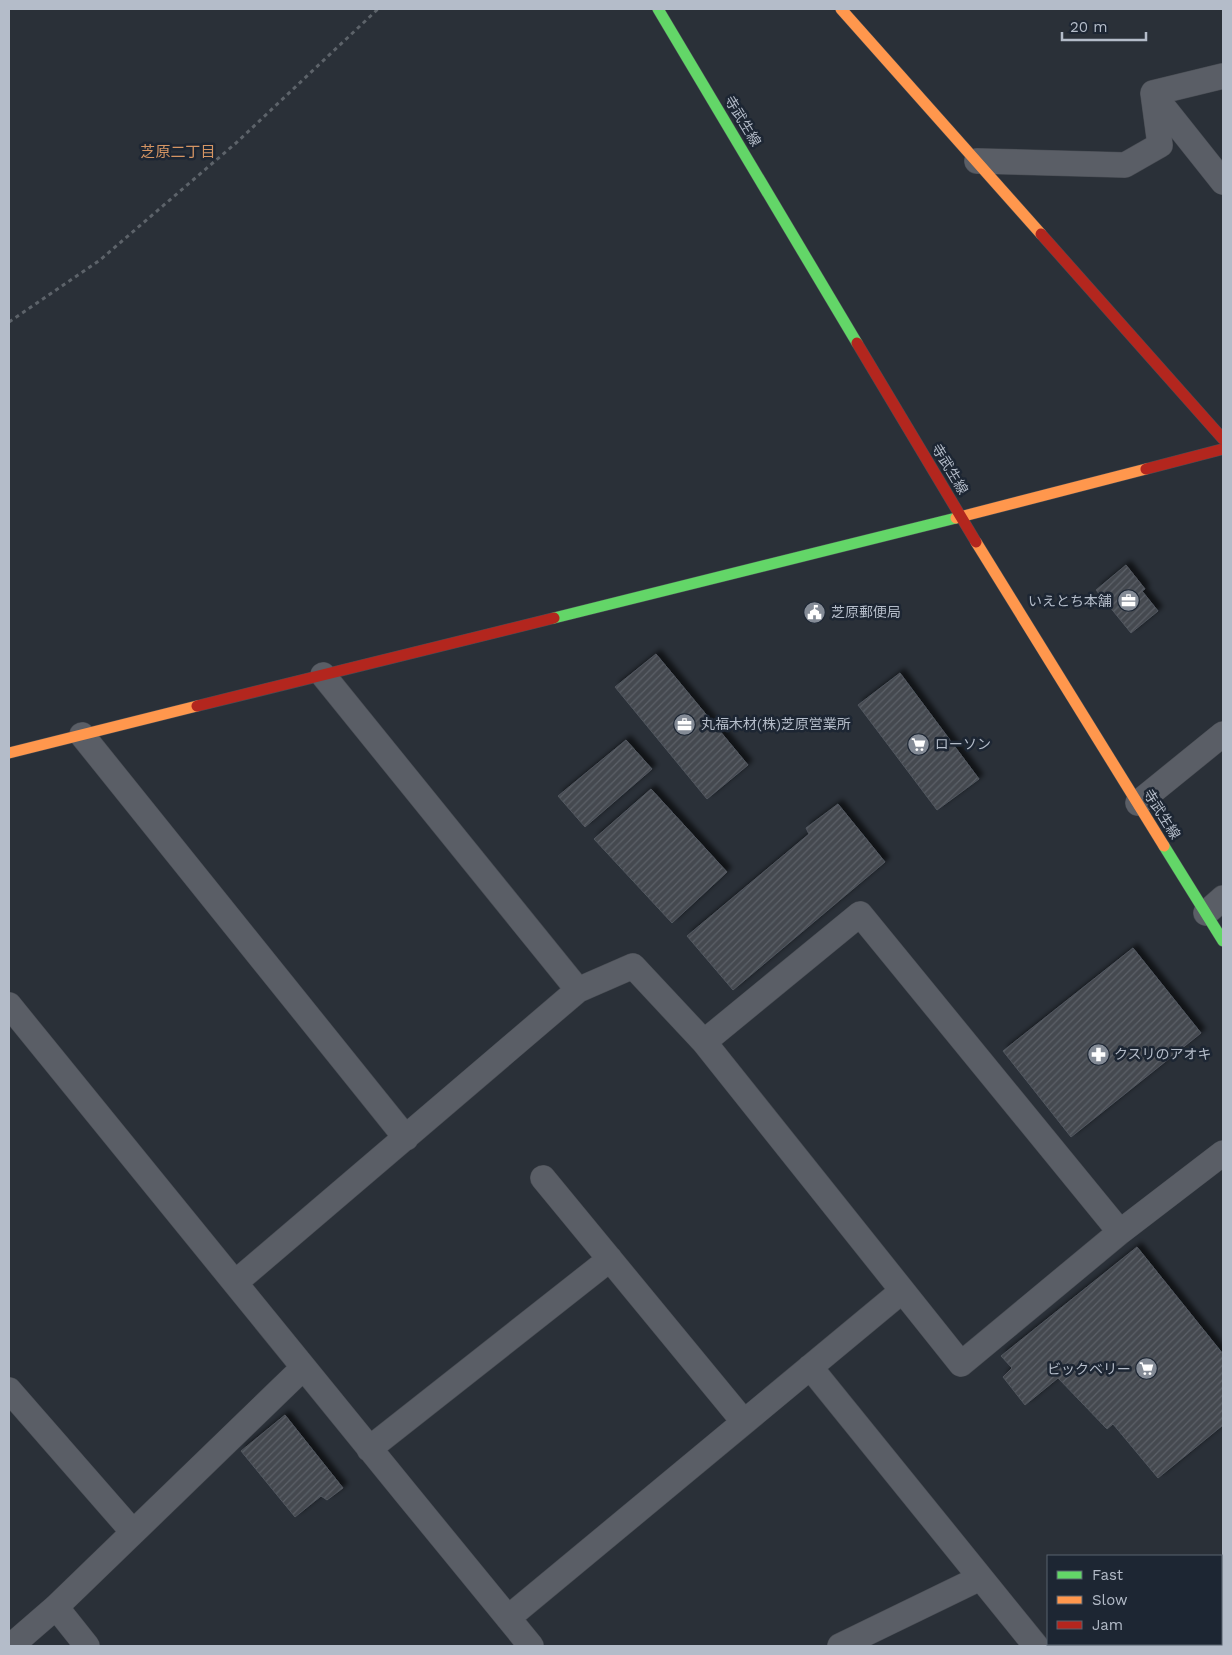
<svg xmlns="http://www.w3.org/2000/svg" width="1232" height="1655" font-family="'Work Sans','Noto Sans JP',sans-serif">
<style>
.building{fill:url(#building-hatch);stroke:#52575f;filter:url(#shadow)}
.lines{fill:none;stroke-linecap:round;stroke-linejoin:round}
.street-casing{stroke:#484c53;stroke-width:26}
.fast-casing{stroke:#484c53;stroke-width:12}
.slow-casing{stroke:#484c53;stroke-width:12}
.jam-casing{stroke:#484c53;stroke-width:12}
.path{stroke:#5d636a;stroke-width:3;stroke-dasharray:4 4;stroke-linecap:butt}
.street{stroke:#5a5e66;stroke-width:25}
.fast{stroke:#63d668;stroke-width:11}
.slow{stroke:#ff974d;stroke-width:11}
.jam{stroke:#b3261e;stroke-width:11}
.labels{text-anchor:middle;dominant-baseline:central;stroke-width:5;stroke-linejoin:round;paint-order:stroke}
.street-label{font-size:14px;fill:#b4bcc9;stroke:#1d2633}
.poi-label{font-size:14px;fill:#b4bcc9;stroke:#1d2633;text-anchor:start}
.neighbourhood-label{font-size:15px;fill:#d59563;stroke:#1d2633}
</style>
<defs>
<pattern id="building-hatch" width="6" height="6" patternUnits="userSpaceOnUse" patternTransform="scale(1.25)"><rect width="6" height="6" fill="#444950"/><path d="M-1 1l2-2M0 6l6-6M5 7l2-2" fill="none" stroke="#5d6168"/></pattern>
<filter id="shadow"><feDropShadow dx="4.5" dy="-4.5" stdDeviation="2.5" flood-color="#0009"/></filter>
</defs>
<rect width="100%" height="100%" fill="#2a3038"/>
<path class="building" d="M1126,565l19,24 -3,2 16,20 -27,22 -35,-43z
M656,654l92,111 -41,34 -92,-112z
M900,673l79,106 -42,31 -79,-105z
M626,740l26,29 -67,58 -27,-31z
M651,789l76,83 -55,51 -78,-84z
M838,804l47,58 -152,128 -46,-54 122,-102 -3,-6z
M1133,948l68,85 -130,104 -68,-86z
M1137,1247l86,107v71l-65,53 -45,-54 -6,5 -49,-51 -33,27 -22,-28 9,-9 -11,-12z
M285,1415l58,73 -16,12 -6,-4 -26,21 -54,-66z"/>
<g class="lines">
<defs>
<path id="street" d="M1153,94l70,88
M977,161l148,4 35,-20 -7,-52 70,-17
M323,675l255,315
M82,735l324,403
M1138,803l85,-69
M1206,913l17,-15
M9,1005c174,213 347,428 522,641
M704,1042l156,-128 260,318
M543,1178l201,244
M236,1282l342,-292 55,-24 71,76 257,322 159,-132 103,-79
M810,1367l226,279
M9,1390l124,142
M369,1449l241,-190
M56,1607l31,39
M508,1618l394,-327
M11,1646l45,-39 247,-239
M840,1646l140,-68"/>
<path id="fast" d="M658,9l199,334
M554,618l402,-100
M1164,846l59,95"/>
<path id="slow" d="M841,9l200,225
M956,518l190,-49
M976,542l188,304
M9,753l188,-47"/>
<path id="jam" d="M1041,234l182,205
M857,343l119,199
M1146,469l77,-20
M197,706l357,-88"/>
</defs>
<use href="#street" class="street-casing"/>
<use href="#fast" class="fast-casing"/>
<use href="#slow" class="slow-casing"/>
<use href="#jam" class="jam-casing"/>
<path class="path" d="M9,322l91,-62 136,-117 142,-134"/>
<use href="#street" class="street"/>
<use href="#fast" class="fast"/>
<use href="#slow" class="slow"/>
<use href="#jam" class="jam"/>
</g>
<defs>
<symbol id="office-disc" viewBox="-11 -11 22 22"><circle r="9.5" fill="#848b96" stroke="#1d2633"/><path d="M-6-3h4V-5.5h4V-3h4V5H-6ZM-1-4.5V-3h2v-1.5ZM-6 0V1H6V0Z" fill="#fff"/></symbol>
<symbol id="civic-disc" viewBox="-11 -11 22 22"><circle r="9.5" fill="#848b96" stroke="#1d2633"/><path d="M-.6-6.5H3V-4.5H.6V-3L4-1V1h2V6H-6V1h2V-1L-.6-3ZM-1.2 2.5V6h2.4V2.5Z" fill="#fff"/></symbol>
<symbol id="supermarket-disc" viewBox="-11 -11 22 22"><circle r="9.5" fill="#848b96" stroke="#1d2633"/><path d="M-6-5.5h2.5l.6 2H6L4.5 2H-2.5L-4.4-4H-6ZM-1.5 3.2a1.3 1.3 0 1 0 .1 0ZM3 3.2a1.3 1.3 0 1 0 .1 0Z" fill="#fff"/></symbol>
<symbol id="pharmacy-disc" viewBox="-11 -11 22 22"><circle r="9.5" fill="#848b96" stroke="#1d2633"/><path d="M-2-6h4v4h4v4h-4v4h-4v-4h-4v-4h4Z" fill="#fff"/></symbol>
</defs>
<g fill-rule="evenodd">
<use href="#office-disc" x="1116" y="588" width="25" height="25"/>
<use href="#civic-disc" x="802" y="600" width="25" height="25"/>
<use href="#office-disc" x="672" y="712" width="25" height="25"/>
<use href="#supermarket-disc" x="906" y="732" width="25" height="25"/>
<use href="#pharmacy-disc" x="1086" y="1042" width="25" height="25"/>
<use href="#supermarket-disc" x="1134" y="1356" width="25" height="25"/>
</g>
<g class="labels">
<g class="street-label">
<text transform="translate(743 121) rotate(59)">寺武生線</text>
<text transform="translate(950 469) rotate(59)">寺武生線</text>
<text transform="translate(1162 814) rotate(58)">寺武生線</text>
</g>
<g class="poi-label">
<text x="1112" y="601" text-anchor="end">いえとち本舗</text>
<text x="831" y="612">芝原郵便局</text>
<text x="701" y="724">丸福木材(株)芝原営業所</text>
<text x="935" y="744">ローソン</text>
<text x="1114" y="1054">クスリのアオキ</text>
<text x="1131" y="1369" text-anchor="end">ビックベリー</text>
</g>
<g class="neighbourhood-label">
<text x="178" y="152">芝原二丁目</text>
</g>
</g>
<rect width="1232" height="1655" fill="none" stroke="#b4bcc9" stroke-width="20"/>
<rect x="1047" y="1555" width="175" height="90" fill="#1d2633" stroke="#59626f"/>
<rect x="1057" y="1571" width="25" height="8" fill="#63d668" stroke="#59626f"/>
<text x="1092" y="1580" font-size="15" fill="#b4bcc9">Fast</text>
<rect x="1057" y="1596" width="25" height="8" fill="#ff974d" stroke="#59626f"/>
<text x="1092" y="1605" font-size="15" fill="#b4bcc9">Slow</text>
<rect x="1057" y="1621" width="25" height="8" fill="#b3261e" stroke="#59626f"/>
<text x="1092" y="1630" font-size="15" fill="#b4bcc9">Jam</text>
<path d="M1062 32v8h84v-8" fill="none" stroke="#b4bcc9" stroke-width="2.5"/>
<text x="1070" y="32" font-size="15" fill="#b4bcc9" stroke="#1d2633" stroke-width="4" paint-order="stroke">20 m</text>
</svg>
